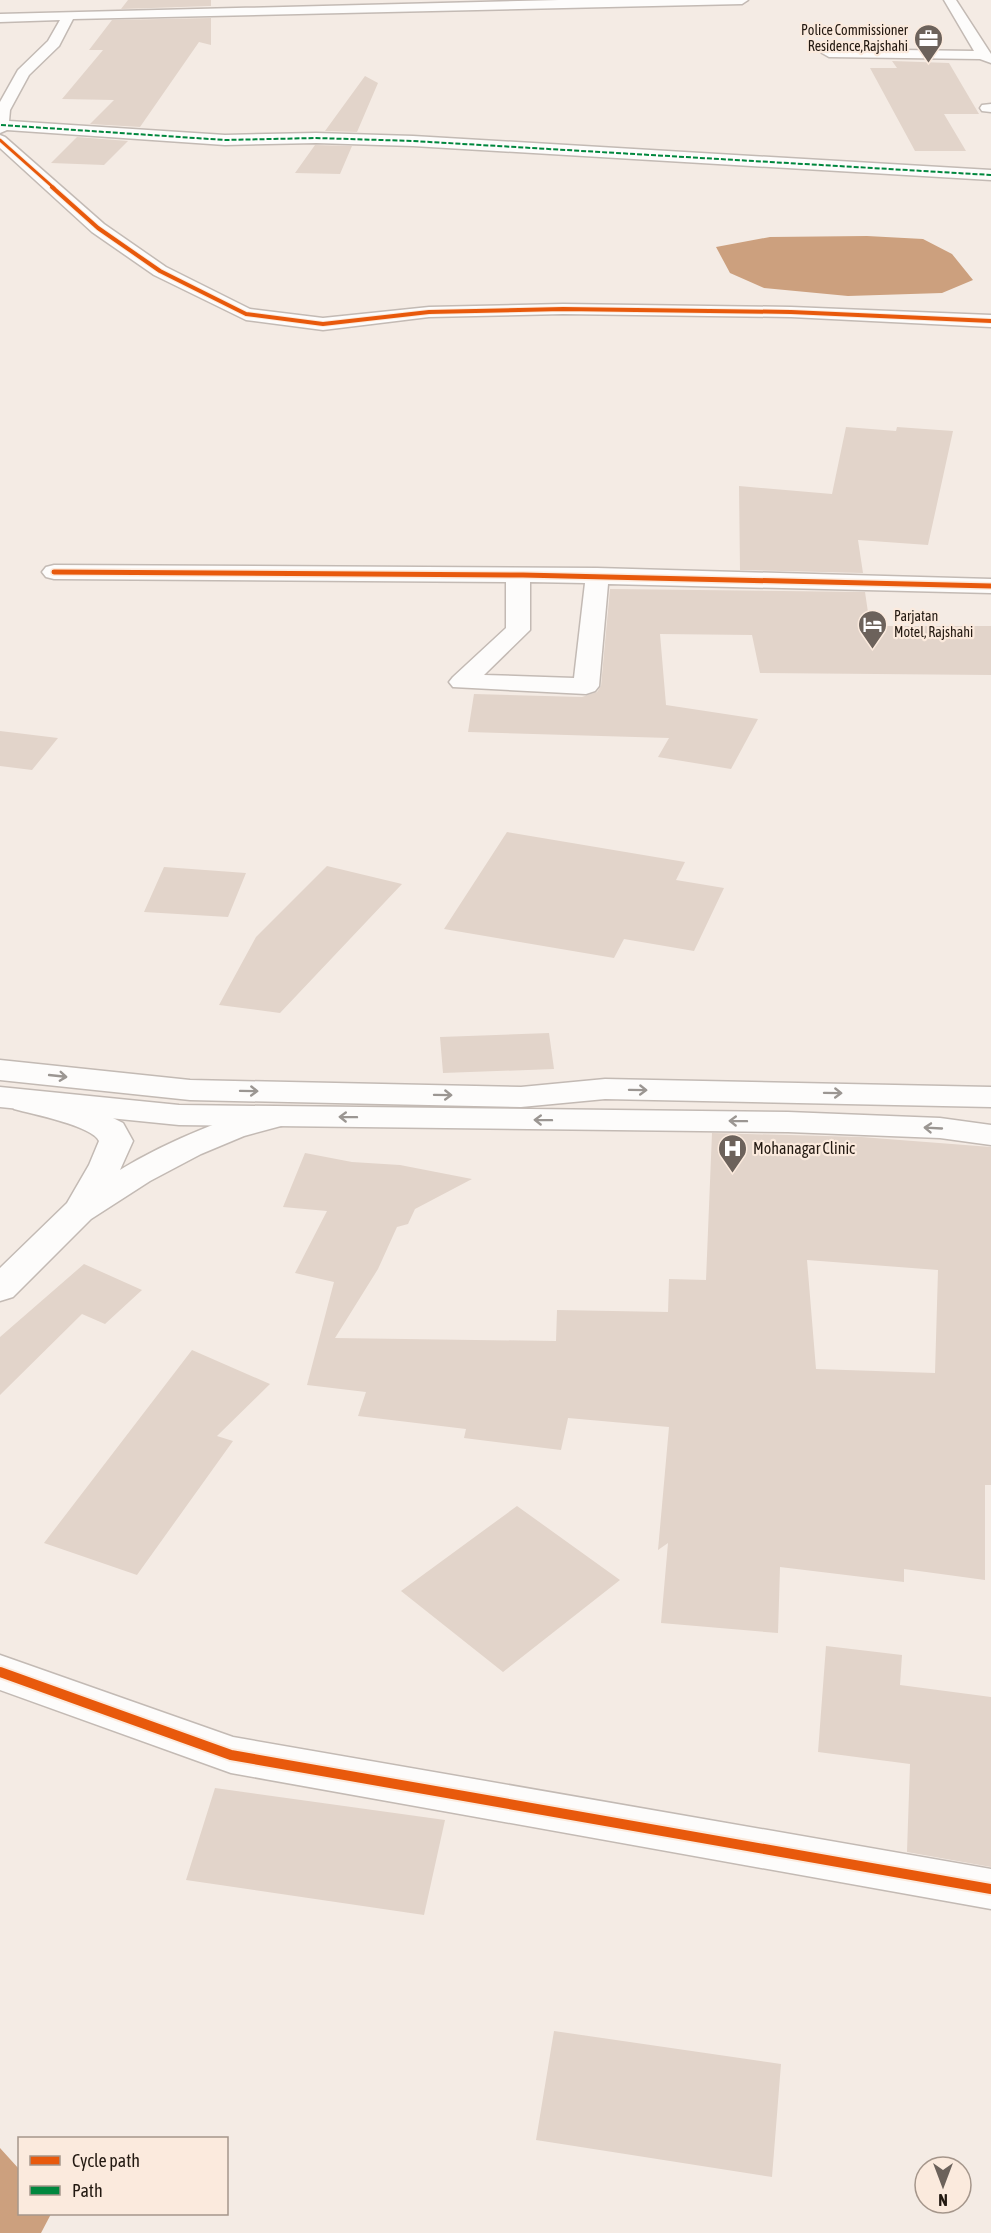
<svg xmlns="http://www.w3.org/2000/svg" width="991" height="2233" font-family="'Asap Condensed',sans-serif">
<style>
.water{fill:#cca07e}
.building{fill:#e2d4ca;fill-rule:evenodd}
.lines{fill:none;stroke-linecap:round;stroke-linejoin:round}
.minor-casing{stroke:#c3bab4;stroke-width:3}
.secondary-casing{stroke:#c3bab4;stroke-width:3}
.trunk-casing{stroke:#c3bab4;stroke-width:3}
.minor{fill:#fdfcfb;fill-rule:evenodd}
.secondary{fill:#fdfcfb;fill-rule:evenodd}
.trunk{fill:#fdfcfb;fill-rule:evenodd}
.quiet{stroke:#00873e;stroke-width:2;stroke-dasharray:5 2;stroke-linecap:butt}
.cycleway-far3-casing{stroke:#fbeadd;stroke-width:4.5}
.cycleway-far2-casing{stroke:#fbeadd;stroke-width:6}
.cycleway-far1-casing{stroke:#fbeadd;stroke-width:8}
.cycleway-casing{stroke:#fbeadd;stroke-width:14}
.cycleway-far3{stroke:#e8590c;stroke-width:3}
.cycleway-far2{stroke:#e8590c;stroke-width:4}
.cycleway-far1{stroke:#e8590c;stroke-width:5}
.cycleway{stroke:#e8590c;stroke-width:10}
.oneway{stroke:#9b9692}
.labels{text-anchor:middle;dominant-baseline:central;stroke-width:4.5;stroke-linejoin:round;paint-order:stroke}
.far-poi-label{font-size:14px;fill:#231911;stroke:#fbeadd;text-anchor:end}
.poi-label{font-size:16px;fill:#231911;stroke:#fbeadd;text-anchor:start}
</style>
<rect width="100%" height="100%" fill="#f4ebe4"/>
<path class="water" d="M867,236l56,3 29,15 21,26 -31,13 -94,3 -84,-8 -34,-15 -14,-26 54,-10z
M0,2148l19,21 1,45h31l-10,19h-41z"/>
<path class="building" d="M128,0h83v6l-90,3z
M211,18v27l-12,-3 -59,85 -50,-3 24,-24 -52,-1 41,-49h-14l23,-30z
M892,61l57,2 30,51h-35l22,37h-51l-45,-83h27z
M365,76l13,7 -21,49 -32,-1z
M77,137l51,4 -24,24 -53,-2z
M315,145l37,1 -12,28 -45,-1z
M846,427l50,4 1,-4 56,4 -25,114 -70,-5 5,33 -123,-3 -1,-84 93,8z
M610,589l255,3 5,34h121v49l-231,-2 -8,-38 -92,-1 6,71 92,14 -27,50 -73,-12 11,-19 -201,-6 6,-38 108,3 15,-5 4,-6z
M0,731l58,7 -26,32 -32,-4z
M507,832l178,30 -9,18 48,8 -30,63 -70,-12 -10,19 -170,-29z
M327,866l75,18 -122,129 -61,-8 37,-68z
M164,867l82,6 -18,44 -84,-5z
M549,1033l5,36 -111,4 -3,-36z
M712,1133l149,4 130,10v338h-6v95l-81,-11v13l-124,-15 -2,66 -117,-10 7,-80 -10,7 11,-123 -101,-9 -7,32 -97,-12 2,-9 -108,-13 8,-24 -59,-7 27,-103 -39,-9 32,-62 -44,-4 22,-54 47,9 48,3 72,14 -57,30 -7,15 -11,3 -19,42 -43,69 221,3 1,-31 111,2 1,-33 37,1zM807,1260l131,10 -3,103 -119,-4z
M84,1264l58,26 -37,34 -23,-10 -82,81v-58z
M192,1350l78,34 -53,52 16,5 -96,134 -93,-32z
M517,1506l103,74 -117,92 -102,-81z
M826,1646l76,9 -2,30 91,12v170l-84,-15 3,-88 -92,-12z
M215,1788l230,32 -21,95 -238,-35z
M554,2031l227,33 -9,113 -236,-37z"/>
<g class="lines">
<defs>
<path id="minor" d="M559,0h189l-6,4 -669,15 -14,27 -30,29 -19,35 -1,11 216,14 91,-2 97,3 578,34v10l-578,-34 -97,-3 -91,2 -218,-15 -7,3v-31l18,-32 30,-29 12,-21 -60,2v-8z
M944,0h12l35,54v9l-11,-4 -151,-2 -7,-4 7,-4 145,2z
M991,104v8l-9,-1 -2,-3 2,-3z
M0,135l5,2 99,87 62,43 84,42 73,9 106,-11 134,-3 228,3 200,8v12l-200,-10 -228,-3 -134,3 -106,13 -77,-10 -92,-45 -62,-43 -92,-84z
M54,565l543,3 394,11v14l-383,-9 -9,102 -4,5 -9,3 -133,-7 -4,-5 4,-5 53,-49v-46l-452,-3 -8,-2 -4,-5 4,-5zM530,582l55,1 -11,95 -90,-3 46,-45z
M0,1655l233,82 758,132v40l-760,-136 -231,-83z"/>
<path id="secondary" d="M26,1092l81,23 16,8 10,18 -13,29c34,-21 134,-70 172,-61l4,7 -4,7 -48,13 -43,18 -51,27 -59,38 -78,78 -13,4v-33l67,-65 22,-38 10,-24c-6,-15 -67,-27 -85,-32l-4,-7 4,-7z"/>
<path id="trunk" d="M0,1060l190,20 331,7 84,-8 386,8v20l-386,-8 -84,8 -331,-7 -190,-20z
M0,1087l179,18 609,7 152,6 51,7v20l-51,-7 -152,-6 -609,-7 -179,-18z"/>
</defs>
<use href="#minor" class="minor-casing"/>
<use href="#secondary" class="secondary-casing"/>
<use href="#trunk" class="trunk-casing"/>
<use href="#minor" class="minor"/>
<use href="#secondary" class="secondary"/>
<use href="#trunk" class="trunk"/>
<path class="quiet" d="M1,125l224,15 91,-2 97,3 578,34"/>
<defs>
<path id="cycleway-far3" d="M0,140l54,48"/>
<path id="cycleway-far2" d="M52,187l46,41 62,43 86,43 77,10 106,-12 134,-3 228,3 200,9"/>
<path id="cycleway-far1" d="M54,572l469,3 468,11"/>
<path id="cycleway" d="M0,1672l231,83 760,134"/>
</defs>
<use href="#cycleway-far3" class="cycleway-far3-casing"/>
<use href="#cycleway-far2" class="cycleway-far2-casing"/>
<use href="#cycleway-far1" class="cycleway-far1-casing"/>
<use href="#cycleway" class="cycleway-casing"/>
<use href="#cycleway-far3" class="cycleway-far3"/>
<use href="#cycleway-far2" class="cycleway-far2"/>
<use href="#cycleway-far1" class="cycleway-far1"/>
<use href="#cycleway" class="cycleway"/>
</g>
<defs><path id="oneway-shaft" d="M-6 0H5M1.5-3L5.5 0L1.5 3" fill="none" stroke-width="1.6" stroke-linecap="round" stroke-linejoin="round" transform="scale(1.5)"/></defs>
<g class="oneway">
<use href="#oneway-shaft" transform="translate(58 1076) rotate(6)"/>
<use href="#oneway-shaft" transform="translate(638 1090) rotate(1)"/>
<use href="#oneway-shaft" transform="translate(249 1091) rotate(1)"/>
<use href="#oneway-shaft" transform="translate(833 1093) rotate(1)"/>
<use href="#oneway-shaft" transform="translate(443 1095) rotate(1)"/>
<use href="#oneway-shaft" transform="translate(348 1117) rotate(-179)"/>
<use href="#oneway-shaft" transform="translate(543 1120) rotate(-179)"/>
<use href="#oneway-shaft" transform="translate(738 1121) rotate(-179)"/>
<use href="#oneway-shaft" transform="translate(933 1128) rotate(-177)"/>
</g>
<defs>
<symbol id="office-pin" viewBox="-11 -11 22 30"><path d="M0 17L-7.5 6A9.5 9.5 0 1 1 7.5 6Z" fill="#6c625b" stroke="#fbeadd"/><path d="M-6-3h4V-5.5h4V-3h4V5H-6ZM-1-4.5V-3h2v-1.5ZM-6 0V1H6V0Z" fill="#fff"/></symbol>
<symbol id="hotel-pin" viewBox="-11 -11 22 30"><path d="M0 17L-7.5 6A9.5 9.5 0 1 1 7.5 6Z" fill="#6c625b" stroke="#fbeadd"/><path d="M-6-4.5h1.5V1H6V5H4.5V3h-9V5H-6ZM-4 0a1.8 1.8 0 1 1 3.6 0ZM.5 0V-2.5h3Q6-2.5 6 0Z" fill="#fff"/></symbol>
<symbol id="hospital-pin" viewBox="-11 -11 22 30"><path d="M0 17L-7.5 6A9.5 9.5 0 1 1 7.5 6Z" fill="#6c625b" stroke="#fbeadd"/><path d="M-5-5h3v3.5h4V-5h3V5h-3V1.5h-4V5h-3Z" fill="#fff"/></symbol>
</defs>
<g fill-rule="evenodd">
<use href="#office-pin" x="912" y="22" width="33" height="45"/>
<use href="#hotel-pin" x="856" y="608" width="33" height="45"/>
<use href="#hospital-pin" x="716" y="1132" width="33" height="45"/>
</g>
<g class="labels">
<g class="far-poi-label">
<text x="908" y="30">Police Commissioner<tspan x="908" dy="16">Residence,Rajshahi</tspan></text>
<text x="894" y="616" text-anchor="start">Parjatan<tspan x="894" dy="16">Motel, Rajshahi</tspan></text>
</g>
<g class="poi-label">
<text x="753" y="1148">Mohanagar Clinic</text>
</g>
</g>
<rect x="18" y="2137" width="210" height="78" fill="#fbeadd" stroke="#a5968b" stroke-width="1.5"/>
<rect x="30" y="2156" width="30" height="9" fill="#e8590c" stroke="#a5968b" stroke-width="1.5"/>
<text x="72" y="2167" font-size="18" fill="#231911">Cycle path</text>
<rect x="30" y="2186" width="30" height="9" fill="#00873e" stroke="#a5968b" stroke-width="1.5"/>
<text x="72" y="2197" font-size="18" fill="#231911">Path</text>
<g transform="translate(943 2185) rotate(180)"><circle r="28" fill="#fbeadd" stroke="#a5968b" stroke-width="1.5"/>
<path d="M0-4.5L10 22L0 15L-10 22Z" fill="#6c625b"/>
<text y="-9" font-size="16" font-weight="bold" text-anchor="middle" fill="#231911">N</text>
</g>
</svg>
